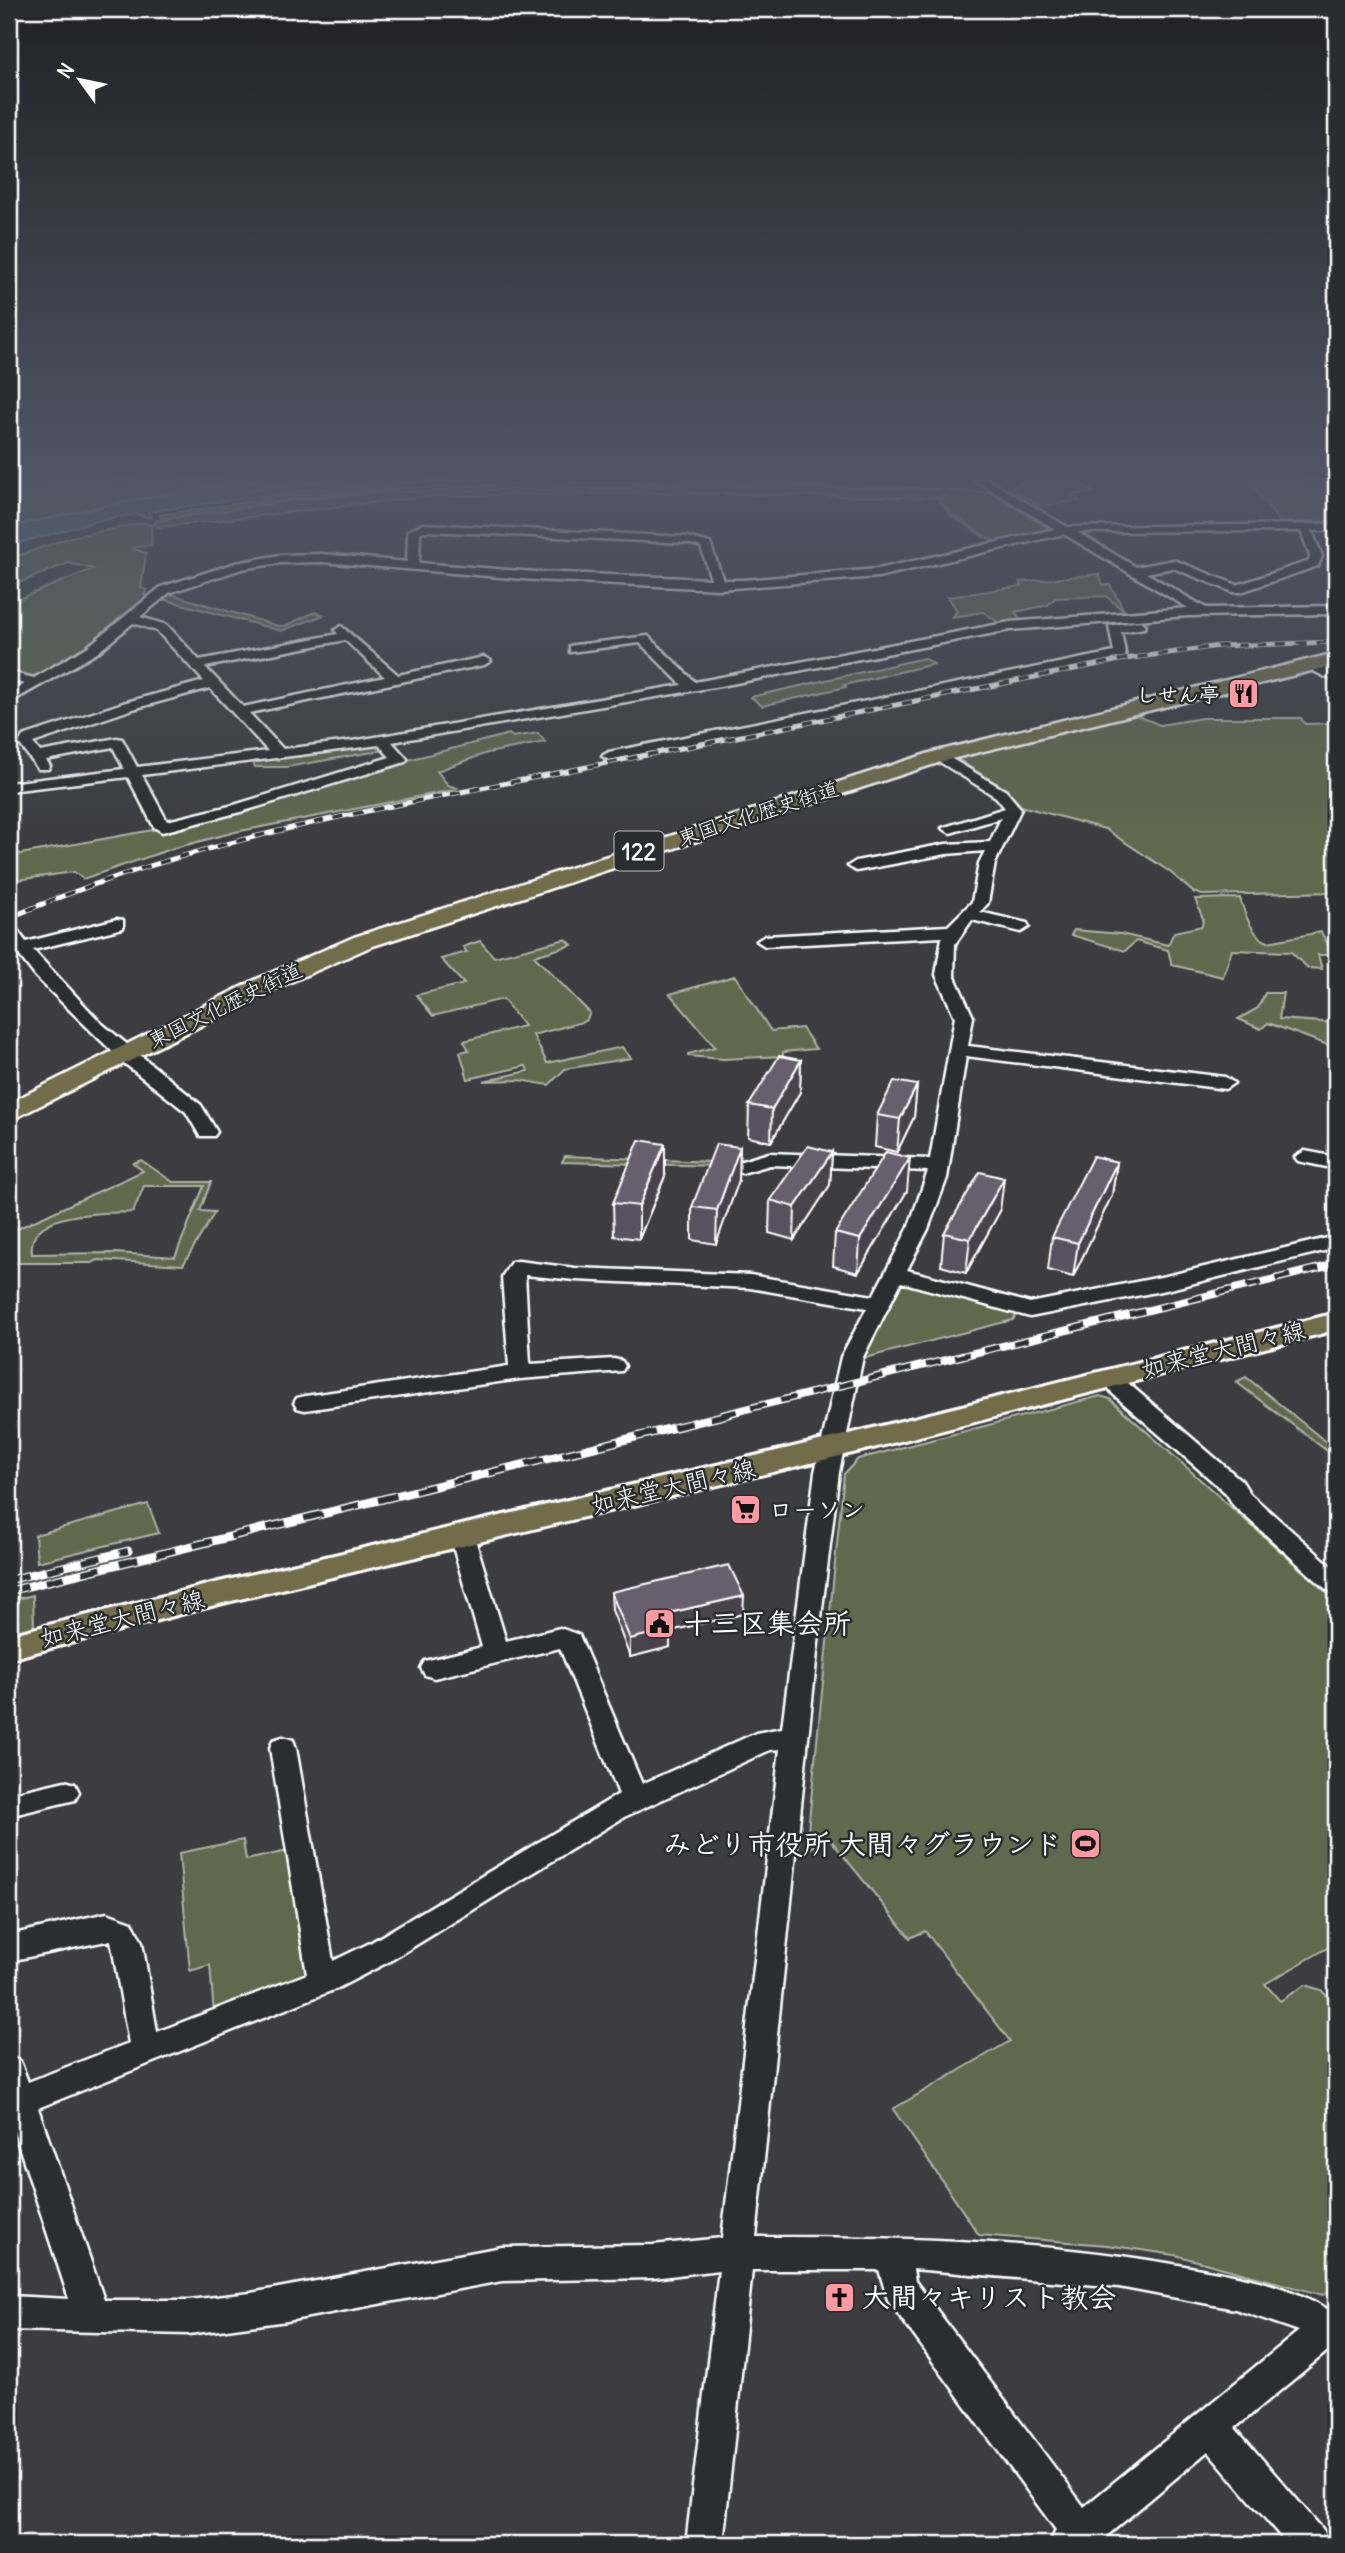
<svg xmlns="http://www.w3.org/2000/svg" width="1345" height="2553" font-family="Delius,'Klee One',sans-serif">
<style>
.green{fill:#61674e;stroke:#b0b3a6;stroke-width:2;fill-rule:evenodd}
.water{fill:#516a76;stroke:#97a6ad;stroke-width:2}
.lines{fill:none;stroke-linecap:round;stroke-linejoin:round}
.shore{stroke:#b9c3c8;stroke-width:2}
.stream{stroke:#97a6ad;stroke-width:3.5}
.minor-casing{stroke:#fff;stroke-width:5}
.major-casing{stroke:#fff;stroke-width:6}
.highway-casing{stroke:#fff;stroke-width:5}
.minor{fill:#2a2d2e;fill-rule:evenodd}
.major{fill:#726c4b;fill-rule:evenodd}
.highway{fill:#726c4b;fill-rule:evenodd}
.rail-far2-casing{stroke:#fff;stroke-width:5}
.rail-far1-casing{stroke:#fff;stroke-width:8}
.rail-casing{stroke:#fff;stroke-width:9}
.rail-far2{stroke:#2a2d2e;stroke-width:3.5;stroke-dasharray:10;stroke-linecap:butt}
.rail-far1{stroke:#2a2d2e;stroke-width:5;stroke-dasharray:15;stroke-linecap:butt}
.rail{stroke:#2a2d2e;stroke-width:6;stroke-dasharray:19;stroke-linecap:butt}
.wall{fill:#59515f;stroke:#fff;stroke-width:2}
.shaded-wall{fill:#48424d;stroke:#fff;stroke-width:2}
.building{fill:#675e6e;stroke:#fff;stroke-width:2}
.labels{text-anchor:middle;dominant-baseline:central;stroke-width:5;stroke-linejoin:round;paint-order:stroke}
.far-poi-label{font-size:21px;font-weight:bold;fill:#fff;stroke:#2a2d2e;text-anchor:end}
.far-street-label{font-size:21px;fill:#fff;stroke:#2a2d2e}
.shield{fill:#2a2d2e;stroke:#bfc0c0;stroke-width:2}
.shield-label{font-size:23px;font-weight:bold;fill:#fff}
.street-label{font-size:24px;fill:#fff;stroke:#2a2d2e}
.poi-label{font-size:24px;font-weight:bold;fill:#fff;stroke:#2a2d2e;text-anchor:start}
.near-poi-label{font-size:28px;font-weight:bold;fill:#fff;stroke:#2a2d2e;text-anchor:start}
</style>
<rect width="100%" height="100%" fill="#3c3c41"/>
<filter id="ink" filterUnits="userSpaceOnUse"><feTurbulence type="fractalNoise" baseFrequency=".0143" numOctaves="2"/><feDisplacementMap in="SourceGraphic" scale="14" xChannelSelector="R" yChannelSelector="G"/><feConvolveMatrix kernelMatrix="1 2 1 2 8 2 1 2 1" color-interpolation-filters="sRGB"/></filter>
<g filter="url(#ink)">
<path class="green" d="M9,480h251l-60,9 -191,38z
M1040,480h34l21,12 -23,3 8,6 -40,5 -30,-17 13,-7z
M1249,480h87v41l-57,1z
M665,481l155,2v3c-150,-3 -302,-5 -452,5 -69,5 -137,16 -206,27l-2,-3 118,-18 84,-8z
M705,486l213,2 70,4 63,38 -54,13 -47,-28 -12,-17 -272,-5 -233,3 -273,31 -6,-3 2,-3 147,-22 83,-7z
M143,523l8,2v20l-20,3 15,5 -5,35 6,2 -3,5h6l-52,46 -59,36 -30,-4v-70l84,-34 -25,-6 -59,24v-28l62,-22z
M1099,574l4,11h7l15,27 -19,-16 -51,2 -7,7 -33,7 7,9 -21,3 -18,-12 -31,5 5,-6 -9,-14 74,-11 -2,-4z
M170,594l108,32h7l30,-14 9,3 -43,16 -118,-32z
M924,658l10,6 -90,21 2,2 -84,19 -11,-9z
M1131,713l29,12 42,-7h99l4,6 31,-1v169l-134,3 -9,-3 -23,-20 -65,-43 -84,-23 -9,-10 -54,-37z
M538,733l7,9 -58,11 -50,18 11,14 9,3 -4,2 -218,42 -64,17 -88,30 -9,-7 -65,9v-25l182,-33 217,-63 101,-26 4,3z
M379,745l5,5 -97,17h-32l-2,-5z
M1240,898c4,14 12,39 28,44l53,-10 13,23h-16l4,14 -14,-1 -17,-16 -59,-2 -9,27 -51,-12 -4,-15 -32,-9 -11,10 -54,-16 3,-5 47,4 47,11 6,-13 28,-6 1,-7 -8,-20z
M566,939l6,6 -38,11 56,57 -4,8 -53,14 14,28 75,-16 9,11 -66,11 -16,16 -30,-5 -36,1 45,-10 -2,-5 -58,13 -8,-27 9,-2 -5,-9 60,-15 -21,-27 -70,17 -17,-21 48,-11 -23,-25 26,-7 -4,-5 17,-6 14,16z
M735,976l36,55 31,-3 14,21 -33,3v4l-60,3 -35,-3v-2l27,-7 -45,-53z
M1265,993h18l-4,26 57,4v25l-68,-25 -7,6 -23,-10 20,-11z
M565,1156l148,6 3,4 -154,-4z
M141,1160l32,22h38l-11,29 15,1 -32,53 -85,-5 -6,3h-83v-34h8l126,-58 -10,-8zM144,1186h60l-29,71 -60,-4 -83,1c-6,-45 72,-40 101,-42z
M903,1285h6l108,29 -4,6 -152,39 38,-73z
M1246,1377l90,73 -6,3 -94,-71z
M1100,1396l10,3 226,202v342l-71,41 15,17 25,-16 16,5 15,16v282l-13,7 -148,-40 -68,-10 -128,-10 -86,-126 117,-68 -85,-110 -15,7 -80,-99 -24,11 38,-376 14,-15z
M148,1504l11,29 -122,29 -2,-27z
M33,1595l1,34 -25,8v-36z
M243,1840l3,20 46,-10 20,113 -5,14 -93,37 -4,-49 -20,6 -11,-118z"/>
<path class="water" d="M260,480h230c-115,2 -228,14 -342,32l4,7 -14,-5 -38,6 -91,26v-19l123,-27z"/>
<g class="lines">
<path class="shore" d="M244,480l-1,7 4,3 86,-10"/>
<path class="stream" d="M944,495l-5,5 12,14 34,23"/>
<defs>
<path id="minor" d="M975,480h13l79,47 269,-3v6l-24,1 10,25 -4,10 -77,26h-8l-60,-24 -27,5 60,35 130,-2v8l-149,2 -177,14 -284,55 -334,57 15,17 -2,3 -161,49 -82,21 -8,-5 -26,-50 -119,14v-8l115,-14 -11,-22 -67,13 4,6 -2,3h-10l-19,-26 4,-7 100,-33 81,-22 -47,-50 -24,-8 -36,30 -88,50v-10l16,-9 -16,-4v-8l25,6 53,-31 74,-60 75,-24 44,-8 42,-1 85,8 1,-31 15,-7 264,13 23,6 13,37h20l135,-11 177,-40zM425,531l262,12 14,4 10,32 -176,-7 -116,-9 1,-30zM1301,531l9,25 -1,5 -72,24 -63,-25 -38,7 -59,-35zM1064,534l124,74 -178,14 -315,60 -47,-46 -73,9 -5,1v6l70,-9 42,42 -330,56 -69,8 -34,-36 235,-48 7,-4 -7,-4 -86,18 -57,-49 -6,4 3,4 -139,26 -32,-35 -27,-8 29,-24 73,-24 38,-6 42,-1 213,18 184,9 159,-12zM345,640l40,37 -142,30 -38,-40zM210,688l58,63 -131,16 -15,-28 -5,-1 -77,14 -7,-9 100,-34zM379,745l11,12 -156,48 -67,16 -25,-46z
M1140,621l6,4 -2,3 -23,4 5,26 -517,102 -7,-4 7,-4 505,-100 -5,-26z
M1312,661l24,12v9l-29,-14 -2,-3z
M940,752l66,39 15,18 -26,54 -7,40 -8,9 47,11 2,4 -8,5 -49,-12 -17,24 -1,31 19,42 -5,29 257,31 9,6 -9,6 -259,-33 -19,122 -19,51 -21,41 123,33 136,-27 170,-40v12l-170,42 -136,27 -129,-35 -38,75 -24,115 -20,161 -63,604c146,0 289,3 434,30 46,8 97,17 137,42l9,-4v39l-101,84 89,103 5,13h-42l-79,-93 -111,93h-47l6,-14 -168,-230 -9,-30h-127l-29,274h-37l33,-274 -66,8 -151,3 -215,40 -98,13 -180,-4v-34l60,3 -60,-183v-59l11,4 8,21 101,-39 -18,-103 -102,21v-26l98,-22 25,9 10,20 15,90 150,-58 -37,-226 3,-8 10,-3 10,3 3,8 37,213 37,-18 249,-149 -59,-146 -126,30 -9,-3 -4,-7 4,-7 57,-14 -32,-111 3,-6 9,-3 9,3 3,6 32,105 54,-13 19,7 63,149 114,-51 26,-5 33,-256 26,-115 26,-49 -117,-20 -175,-8 -50,-5 5,89 84,-5 8,2 3,5 -3,5 -102,8 -215,31 -8,-2 -3,-5 3,-5 8,-2 204,-30 -7,-89 9,-15 7,-1 57,7 175,7 123,21 35,-67 20,-58 -158,-6 -28,8 -10,-6 3,-4 34,-10 161,6 25,-142 -19,-42 6,-38 -177,9 -8,-5 8,-5 183,-10 24,-24 7,-39 6,-12 -39,3 -90,17 -8,-5 8,-5 90,-17 44,-2 11,-24 -51,15 -8,-5 63,-20 -9,-11 -61,-38v-6zM780,1749l-58,489 -69,7 -151,2 -251,46 -62,7h-85l-66,-192 298,-119 54,-28 234,-144 146,-67zM913,2269l206,18 116,22 64,22 -215,176 -169,-226z
M117,919l6,1v8l-90,22 68,73 100,82 16,27 -3,4h-14l-14,-24 -62,-49 -88,-86 -27,-35v-16l6,1 11,15z
M1305,1151l31,6v12l-38,-8 -3,-4z
M1112,1370l8,2 9,12 113,97 8,13 86,76v23l-9,-3 -93,-84 -8,-13 -113,-99 -12,-17 3,-5z
M65,1781l10,3 4,8 -4,8 -66,16v-22z"/>
<path id="major" d="M1336,1313v17l-475,121 -642,153 -210,55v-24l210,-53 642,-151z"/>
<path id="highway" d="M1336,653v12l-389,95 -577,187 -93,41 -268,133v-18l250,-125 95,-41 579,-185z"/>
</defs>
<use href="#minor" class="minor-casing"/>
<use href="#major" class="major-casing"/>
<use href="#highway" class="highway-casing"/>
<use href="#minor" class="minor"/>
<use href="#major" class="major"/>
<use href="#highway" class="highway"/>
<defs>
<path id="rail-far2" d="M9,918c169,-74 348,-105 528,-141 196,-39 392,-79 588,-118l94,-13 117,-4"/>
<path id="rail-far1" d="M722,1415l614,-151"/>
<path id="rail" d="M9,1580l119,-29
M9,1591l720,-177"/>
</defs>
<use href="#rail-far2" class="rail-far2-casing"/>
<use href="#rail-far1" class="rail-far1-casing"/>
<use href="#rail" class="rail-casing"/>
<use href="#rail-far2" class="rail-far2"/>
<use href="#rail-far1" class="rail-far1"/>
<use href="#rail" class="rail"/>
</g>
<path class="wall" d="M801,1060l-1,32 -29,50 -23,-5 1,-32z
M917,1085l-3,32 -17,35 -22,-5 2,-32z
M740,1147l-1,33 -23,64 -24,-4v-33z
M832,1152l-2,33 -36,55 -25,-7 1,-33z
M1117,1162l-5,33 -39,82 -25,-7 4,-33z
M665,1176l-26,63 -25,-3 -1,-33z
M907,1191l-49,82 -25,-7 2,-33z
M1000,1211l-34,62 -25,-7 3,-33z
M611,1592l132,22 -73,17v16l-40,10 -18,-47z"/>
<path class="shaded-wall" d="M801,1060l-1,32 -29,50 1,-33z
M917,1085l-3,32 -17,35 3,-33z
M665,1144v32l-26,63v-33z
M740,1147l-1,33 -23,64 1,-34z
M832,1152l-2,33 -36,55 1,-33z
M910,1158l-3,33 -49,82 2,-34z
M1117,1162l-5,33 -39,82 5,-34z
M1004,1178l-4,33 -34,62 4,-34z
M744,1596l-1,18 -73,17v16l-40,10v-18l34,-25z"/>
<path class="building" d="M779,1056l22,4 -29,49 -23,-4z
M894,1081l23,4 -17,34 -23,-4z
M639,1140l26,4 -26,62 -26,-3z
M716,1144l24,3 -23,63 -25,-3z
M808,1146l24,6 -37,55 -25,-7z
M886,1152l24,6 -50,81 -25,-6z
M1093,1156l24,6 -39,81 -26,-6z
M980,1172l24,6 -34,61 -26,-6z
M729,1565l15,31 -80,18 6,15 -40,10 -19,-47z"/>
</g>
<linearGradient id="sky" x2="0" y2="1"><stop stop-color="#212124"/><stop offset="0.57" stop-color="#505665"/><stop offset="1" stop-color="#505665" stop-opacity="0"/></linearGradient>
<rect width="1345" height="837" fill="url(#sky)"/>
<defs>
<symbol id="restaurant-square" viewBox="-11 -11 22 22"><rect x="-9" y="-9" width="18" height="18" rx="4" fill="#ff9aa2" stroke="#2a2d2e"/><path d="M-5-6h1v4h1v-4h1v4h1v-4h1v5L-1.5 .5V6h-2V.5L-5-1ZM5-6V6H3V1.5H1.5Q1.5-4 5-6Z" fill="#111"/></symbol>
<symbol id="supermarket-square" viewBox="-11 -11 22 22"><rect x="-9" y="-9" width="18" height="18" rx="4" fill="#ff9aa2" stroke="#2a2d2e"/><path d="M-6-5.5h2.5l.6 2H6L4.5 2H-2.5L-4.4-4H-6ZM-1.5 3.2a1.3 1.3 0 1 0 .1 0ZM3 3.2a1.3 1.3 0 1 0 .1 0Z" fill="#111"/></symbol>
<symbol id="civic-square" viewBox="-11 -11 22 22"><rect x="-9" y="-9" width="18" height="18" rx="4" fill="#ff9aa2" stroke="#2a2d2e"/><path d="M-.6-6.5H3V-4.5H.6V-3L4-1V1h2V6H-6V1h2V-1L-.6-3ZM-1.2 2.5V6h2.4V2.5Z" fill="#111"/></symbol>
<symbol id="stadium-square" viewBox="-11 -11 22 22"><rect x="-9" y="-9" width="18" height="18" rx="4" fill="#ff9aa2" stroke="#2a2d2e"/><path d="M0-5a6.5 5 0 1 0 0 10a6.5 5 0 1 0 0-10ZM-3.5-1.8h7v3.6h-7Z" fill="#111"/></symbol>
<symbol id="church-square" viewBox="-11 -11 22 22"><rect x="-9" y="-9" width="18" height="18" rx="4" fill="#ff9aa2" stroke="#2a2d2e"/><path d="M-1.2-6h2.4v3.5h3.3v2.4h-3.3V6h-2.4V-.1h-3.3v-2.4h3.3Z" fill="#111"/></symbol>
</defs>
<g fill-rule="evenodd">
<use href="#restaurant-square" x="1226" y="676" width="35" height="35"/>
<use href="#supermarket-square" x="728" y="1492" width="35" height="35"/>
<use href="#civic-square" x="642" y="1606" width="35" height="35"/>
<use href="#stadium-square" x="1068" y="1826" width="35" height="35"/>
<use href="#church-square" x="822" y="2280" width="35" height="35"/>
</g>
<g class="labels">
<g class="far-poi-label">
<text x="1220" y="694">しせん亭</text>
</g>
<g class="far-street-label">
<text transform="translate(758 813) rotate(-18)">東国文化歴史街道</text>
<text transform="translate(225 1005) rotate(-26)">東国文化歴史街道</text>
</g>
<rect class="shield" x="614.5" y="831.5" width="49" height="39" rx="5"/>
<g class="shield-label">
<text x="639" y="851">122</text>
</g>
<g class="street-label">
<text transform="translate(1223 1349) rotate(-14)">如来堂大間々線</text>
<text transform="translate(673 1486) rotate(-13)">如来堂大間々線</text>
<text transform="translate(122 1618) rotate(-14)">如来堂大間々線</text>
</g>
<g class="poi-label">
<text x="769" y="1509">ローソン</text>
</g>
<g class="near-poi-label">
<text x="683" y="1623">十三区集会所</text>
<text x="1062" y="1844" text-anchor="end">みどり市役所 大間々グラウンド</text>
<text x="862" y="2297">大間々キリスト教会</text>
</g>
</g>
<rect width="1345" height="2553" fill="none" stroke="#2a2d2e" stroke-width="35"/>
<rect x="18" y="18" width="1310" height="2518" fill="none" stroke="#fff" stroke-width="2.5" filter="url(#ink)"/>
<g transform="translate(80 80) rotate(303)" stroke="#2a2d2e" stroke-width="5" paint-order="stroke">
<path d="M0-5L12 26L0 18L-12 26Z" fill="#ffffff"/>
<text y="-10" font-size="19" font-weight="bold" text-anchor="middle" fill="#ffffff">N</text>
</g>
</svg>
